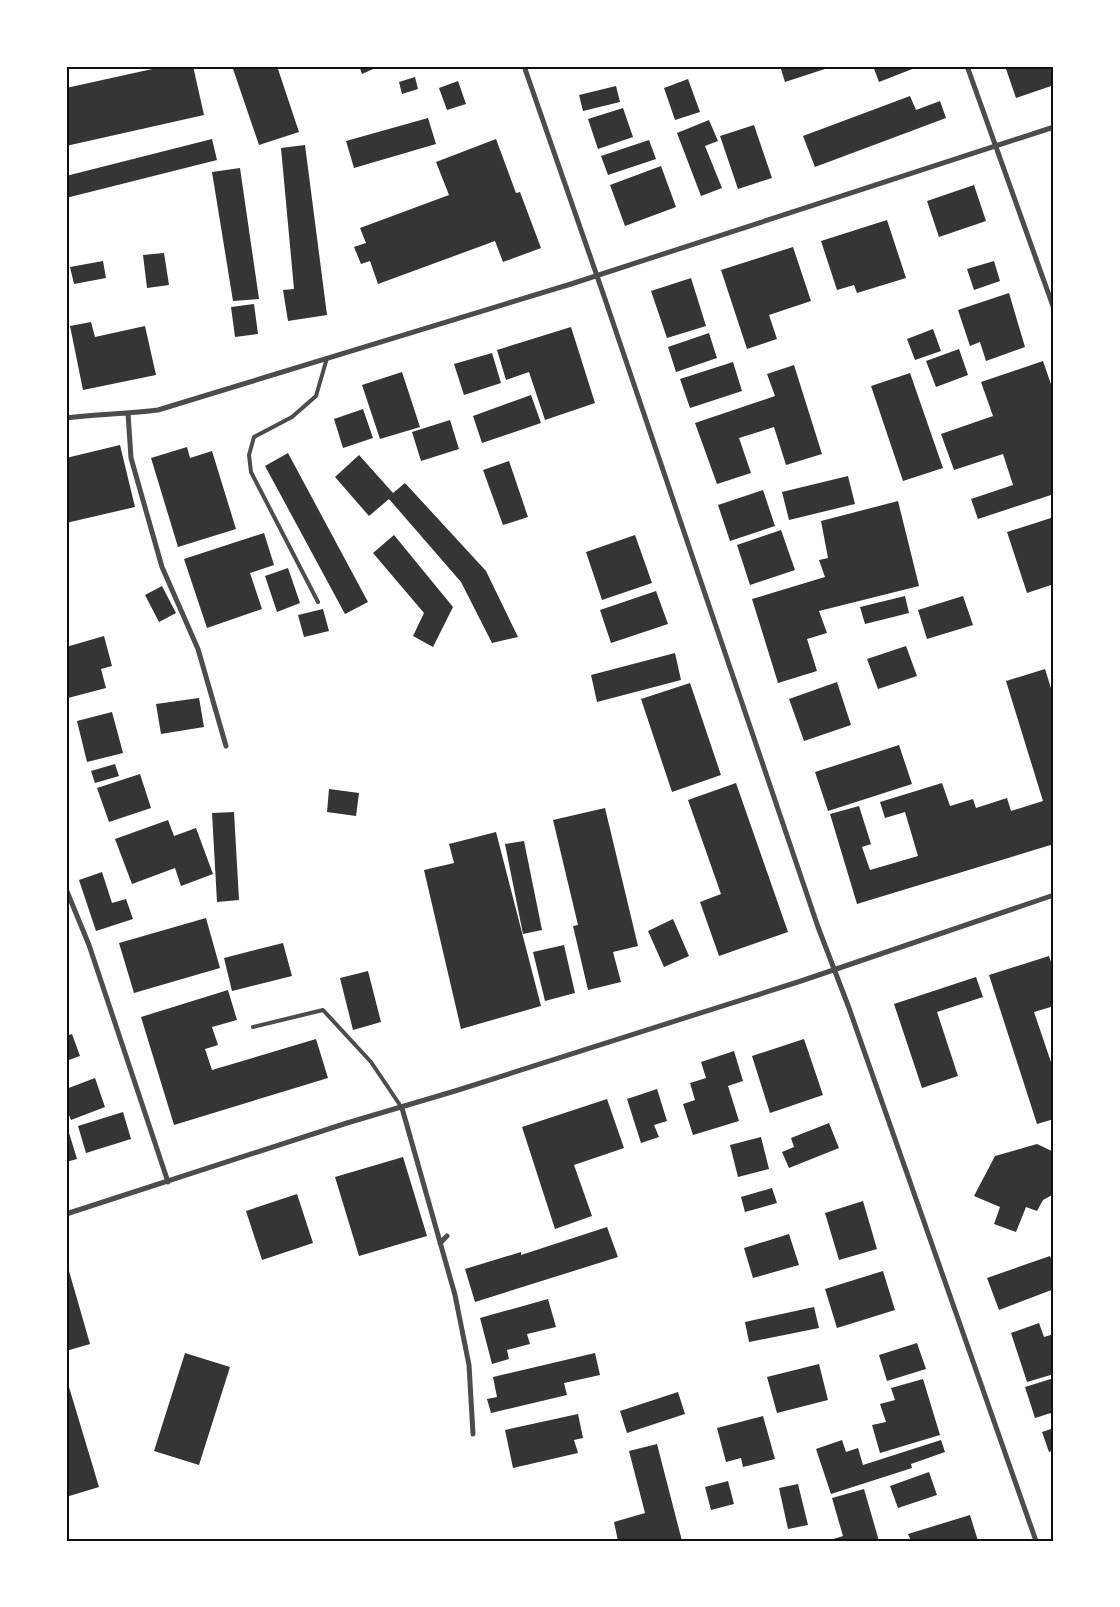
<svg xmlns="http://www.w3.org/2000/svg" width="1120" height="1607" font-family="Mulish,sans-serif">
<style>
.building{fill:#353535}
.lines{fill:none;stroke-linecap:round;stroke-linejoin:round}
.service{stroke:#4c4c4c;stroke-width:4}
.minor{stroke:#4c4c4c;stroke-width:5}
.neatline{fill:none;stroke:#111;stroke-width:2}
</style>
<rect width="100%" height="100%" fill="#fff"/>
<path class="building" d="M166,66h27l11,49 -138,31v-58z
M232,66h45l22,66 -40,13z
M359,66h21l-18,8z
M780,66h48v2l-43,14z
M873,66h47l-41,16z
M1005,66h49v19l-38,13z
M415,77l3,12 -16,5 -3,-12z
M688,79l12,33 -25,8 -11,-32z
M458,81l8,23 -19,6 -8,-22z
M616,86l4,16 -37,9 -4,-16z
M910,96l6,14 24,-9 6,17 -131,49 -12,-31z
M623,108l10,29 -35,12 -10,-30z
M428,118l8,26 -82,24 -8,-27z
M709,120l9,21 -13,5 17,42 -21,8 -24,-63z
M754,125l18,53 -34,11 -18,-53z
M212,139l5,21 -151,38v-22z
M496,139l20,54 4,-1 21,56 -38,14 -8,-21 -117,43 -8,-23 -9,3 -7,-17 12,-4 -6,-15 89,-33 -13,-33z
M649,140l7,19 -48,16 -7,-19z
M305,145l22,170 -39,6 -5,-31 11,-1 -13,-141z
M661,166l15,41 -51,19 -15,-41z
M240,168l19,131 -26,2 -21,-129z
M974,185l12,36 -47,16 -12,-36z
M887,220l19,58 -49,15 -3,-8 -17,5 -16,-49z
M793,247l18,54 -42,14 8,24 -30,10 -26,-79z
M164,253l5,32 -22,3 -4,-33z
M103,261l3,17 -32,6 -4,-17z
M994,261l6,20 -26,9 -7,-21z
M691,278l15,48 -39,12 -16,-47z
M1009,293l16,54 -39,14 -6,-19 -10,4 -12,-36z
M254,304l4,30 -23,3 -4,-30z
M91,322l4,15 50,-11 11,49 -73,15 -13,-64z
M571,327l24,76 -50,17 -16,-48 -23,8 -9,-30z
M933,329l8,22 -26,9 -8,-21z
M709,333l8,25 -41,14 -8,-25z
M959,349l9,26 -32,12 -10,-26z
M492,353l9,30 -37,12 -10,-31z
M1043,361l11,32v101l-76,25 -7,-20 42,-14 -10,-31 -49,16 -13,-36 52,-18 -12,-34z
M733,362l9,29 -52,17 -10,-29z
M794,365l28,89 -36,11 -12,-38 -35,11 12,35 -34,11 -22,-61 80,-27 -8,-22z
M402,372l18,55 -40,12 -18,-54z
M910,373l33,95 -40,13 -32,-95z
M531,395l10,28 -59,20 -9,-27z
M363,409l10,29 -30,10 -9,-29z
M450,420l9,29 -38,12 -9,-29z
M120,445l15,62 -69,16v-65z
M187,447l3,11 22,-7 24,78 -58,18 -27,-89z
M288,453l80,149 -23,12 -80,-148z
M359,455l34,38 12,-10 81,88 32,66 -26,6 -31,-61 -72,-83 -20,17 -34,-39z
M509,461l19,56 -25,8 -20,-55z
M848,476l7,28 -66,16 -7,-28z
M763,490l12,36 -45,15 -12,-36z
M898,501l21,85 -100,25 8,22 -20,6 10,32 -39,12 -26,-84 73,-22 -6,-17 9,-2 -7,-37z
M1054,517v67l-27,9 -20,-61z
M781,530l14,40 -45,15 -13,-40z
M264,533l10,32 -24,8 12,36 -55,19 -23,-69z
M394,535l59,72 -20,40 -20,-11 11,-23 -51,-60z
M635,535l17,48 -50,17 -16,-48z
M288,568l12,35 -23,9 -12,-36z
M162,586l14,27 -17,9 -14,-27z
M656,591l12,33 -57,19 -11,-33z
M905,596l4,17 -44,11 -5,-17z
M963,596l10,29 -46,14 -9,-29z
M323,609l6,22 -25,6 -6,-22z
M104,636l8,30 -11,3 5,19 -38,10 -2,-9v-42z
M906,646l11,30 -39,13 -11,-30z
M675,653l6,27 -84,22 -6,-27z
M1045,669l9,29v146l-197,60 -27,-90 29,-8 12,38 -9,3 8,23 48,-14 -13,-44 -20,6 -5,-16 62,-19 8,23 23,-7 3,9 31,-10 4,13 32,-10 -37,-120z
M837,682l14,43 -47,16 -15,-42z
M690,683l31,92 -49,17 -31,-93z
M199,698l5,29 -43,7 -5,-30z
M112,712l11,41 -36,9 -10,-41z
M899,745l13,39 -84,27 -13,-39z
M115,764l4,12 -24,7 -4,-12z
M140,774l11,34 -42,14 -12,-34z
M736,783l52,149 -69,24 -19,-54 21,-8 -33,-94z
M329,789l30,4 -3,23 -29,-4z
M605,808l33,138 -25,6 8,30 -33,8 -15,-64 5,-1 -25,-105z
M234,812l5,88 -22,2 -5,-89z
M168,820l6,16 22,-8 17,46 -32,12 -6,-18 -43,16 -17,-45z
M496,832l45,174 -80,23 -37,-159 30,-7 -5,-19z
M524,841l18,89 -19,4 -18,-90z
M102,872l10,31 14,-4 7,20 -37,12 -17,-51z
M206,918l14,50 -86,25 -15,-50z
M673,919l16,37 -25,11 -16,-36z
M283,943l9,33 -60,15 -8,-33z
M564,945l11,48 -30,8 -12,-49z
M1049,956l5,15v35l-20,6 20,59v48l-17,5 -48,-149z
M368,971l13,51 -28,8 -13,-52z
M976,977l7,20 -46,15 21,64 -36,12 -28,-84z
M228,990l9,30 -25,7 6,18 -13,4 7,21 104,-31 12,39 -154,47 -33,-108z
M72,1034l8,22 -14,5v-25z
M804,1039l19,56 -53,18 -18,-57z
M734,1051l9,30 -15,5 11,35 -46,14 -10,-31 12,-4 -5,-17 16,-5 -5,-16z
M95,1078l10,29 -34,13 -5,-12v-19z
M657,1089l10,32 -13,4 5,12 -18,6 -14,-44z
M607,1099l17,49 -50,17 18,51 -37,13 -33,-102z
M123,1112l8,27 -45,14 -8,-27z
M66,1123l11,36 -11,3z
M829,1123l10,25 -50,20 -7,-16 12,-5 -3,-9z
M761,1137l8,32 -31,8 -8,-32z
M1037,1144l17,8v42l-11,6 -6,11 -11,-4 -10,25 -22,-8 6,-17 -26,-11 21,-40z
M403,1157l24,79 -68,20 -24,-79z
M772,1188l5,15 -32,9 -4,-15z
M297,1194l16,49 -51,17 -16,-49z
M863,1201l14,48 -38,11 -14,-47z
M607,1227l11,30 -143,45 -10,-33 56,-17v3z
M789,1234l10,31 -46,13 -9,-30z
M1050,1256l4,10v23l-55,21 -12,-32z
M69,1271l21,73 -24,7v-79z
M883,1271l12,39 -58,18 -12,-39z
M548,1299l8,28 -29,7 3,10 -23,6 2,9 -17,5 -12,-46z
M814,1307l5,21 -70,14 -4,-20z
M1039,1323l5,14 10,-3v40l-27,8 -16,-49z
M917,1343l9,26 -39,12 -8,-26z
M185,1353l45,14 -31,98 -45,-14z
M595,1353l5,22 -36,8 3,12 -76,18 -4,-14 10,-2 -4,-20z
M819,1364l9,36 -51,13 -10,-36z
M66,1377l33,110 -33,10z
M1054,1378v34l-19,6 -10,-31z
M923,1379l17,56 -60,18 -8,-28 14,-3 -6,-18 15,-4 -4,-12z
M678,1392l7,22 -58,19 -7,-22z
M578,1414l5,24 -9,2 4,13 -65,15 -8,-38z
M763,1416l12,43 -32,8 -2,-9 -15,4 -9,-34z
M1054,1428v22l-5,2 -7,-20z
M842,1440l4,12 12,-4 5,17 78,-25 4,12 -34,12 1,4 -81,26 -15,-45z
M657,1444l25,97h-64l-4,-19 31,-9 -16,-62z
M929,1472l8,23 -39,13 -8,-22z
M728,1481l6,23 -23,6 -6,-23z
M798,1484l10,41 -20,4 -9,-41z
M864,1489l15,52h-52l16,-5 -11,-38z
M970,1515l8,26h-67l-3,-7z"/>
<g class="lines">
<path class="service" d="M318,602l-67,-130 -2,-17 5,-18 38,-20 24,-21 11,-38
M253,1027l70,-17 48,52 31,46"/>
<path class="minor" d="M524,66l81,233 213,628 31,81 187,533
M967,66l87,243
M128,413l3,45 31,109 36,82 28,97
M66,418c31,-4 61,-4 92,-8l413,-126 483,-157
M66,889l23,56 79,237
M402,1108l53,187 14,70 4,69
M66,1214l281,-91 108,-32 346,-110 253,-86
M440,1243l7,-7"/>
</g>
<rect width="1120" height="1607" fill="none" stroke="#ffffff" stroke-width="135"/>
<rect x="68" y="68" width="984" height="1472" class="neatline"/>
</svg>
